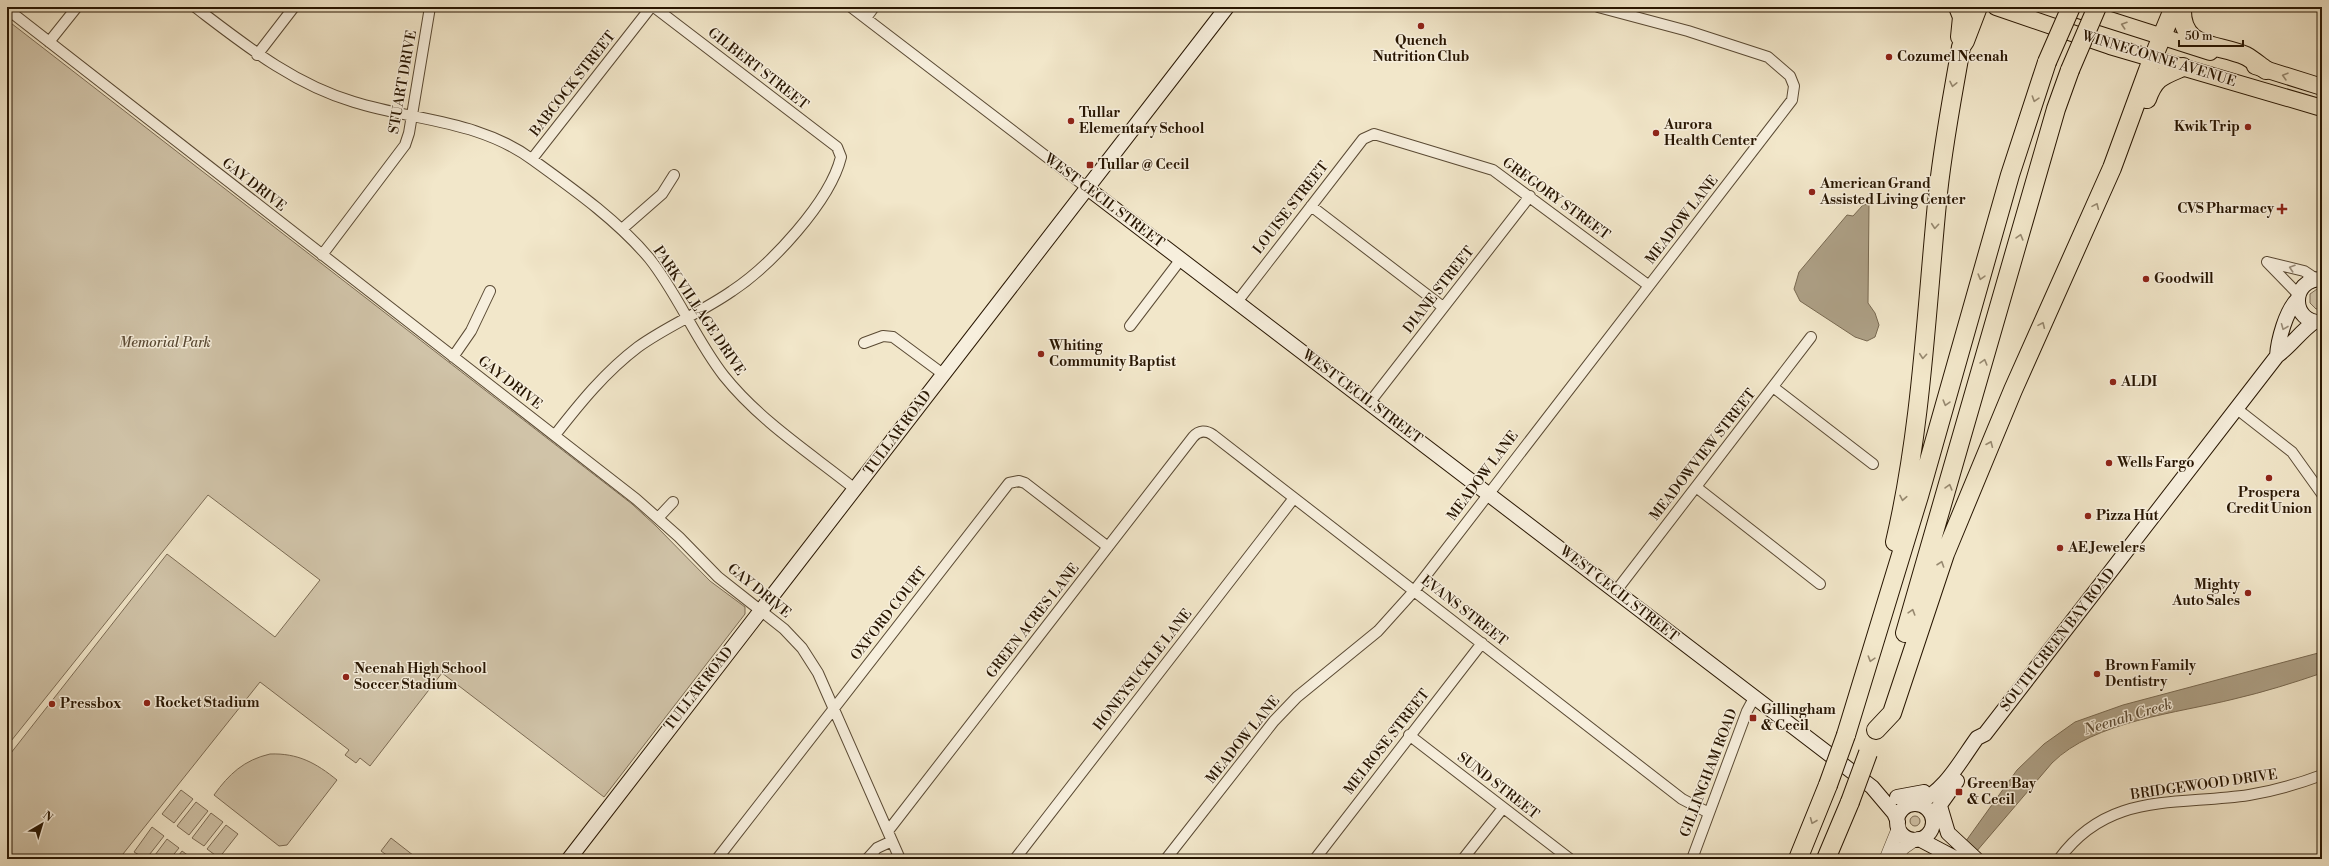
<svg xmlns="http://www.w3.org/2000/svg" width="2329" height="866" font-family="'Libre Bodoni',serif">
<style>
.green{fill:#d0c3a8;stroke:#7c6c55}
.water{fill:#ada086;stroke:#786951}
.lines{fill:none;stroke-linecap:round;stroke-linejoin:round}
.minor-casing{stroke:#5a4a34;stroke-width:12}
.tertiary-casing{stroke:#5a4a34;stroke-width:14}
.secondary-casing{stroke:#281602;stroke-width:16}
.primary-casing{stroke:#281602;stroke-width:18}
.motorway-casing{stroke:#281602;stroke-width:20}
.minor{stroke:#f7efdd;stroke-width:10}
.tertiary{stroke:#f7efdd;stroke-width:13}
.secondary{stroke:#f7efdd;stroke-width:14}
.primary{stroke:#f2e7ca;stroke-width:16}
.motorway{stroke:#f2e7ca;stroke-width:18}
.motorway-bridge-casing{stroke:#281602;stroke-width:20;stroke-linecap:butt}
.motorway-bridge{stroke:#f2e7ca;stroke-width:18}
.oneway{stroke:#978970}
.oneway2{stroke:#9a8d7a}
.poi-dot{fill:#8f2418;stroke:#f7efdd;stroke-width:1.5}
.labels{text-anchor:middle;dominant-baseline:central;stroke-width:3;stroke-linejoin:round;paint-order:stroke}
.poi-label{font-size:14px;font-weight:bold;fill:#281602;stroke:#f7efdd;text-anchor:start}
.street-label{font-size:14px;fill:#281602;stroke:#f7efdd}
.park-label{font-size:14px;font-style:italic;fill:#5a4a34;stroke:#f7efdd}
.water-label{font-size:15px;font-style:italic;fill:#5d4d37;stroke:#f7efdd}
</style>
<rect width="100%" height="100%" fill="#f2e7ca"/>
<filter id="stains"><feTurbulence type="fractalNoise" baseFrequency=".005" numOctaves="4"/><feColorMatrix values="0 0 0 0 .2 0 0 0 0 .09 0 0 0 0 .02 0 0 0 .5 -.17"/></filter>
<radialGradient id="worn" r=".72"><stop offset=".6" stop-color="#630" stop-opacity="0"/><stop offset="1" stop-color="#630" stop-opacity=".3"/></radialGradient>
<path class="green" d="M7,20l625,484 24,22 54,55 35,26v7l-141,183 -162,-124 -72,93 -10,-8 -4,5 -11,-8 4,-5 -89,-68 -141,177h-112v-101l160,-204 108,83 45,-57 -112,-85 -201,251z
M2317,289h5v20h-6l-6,-6v-9z
M270,754c28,-1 46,9 67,26l-50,65 -8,1 -65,-51c15,-21 30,-35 56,-41z
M181,790l12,9 -19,24 -12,-9z
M196,802l12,9 -19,24 -12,-9z
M211,813l12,9 -19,24 -12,-8z
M1910 821a5 5 0 1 1 10 0a5 5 0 1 1-10 0Z
M226,825l12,9 -19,24 -12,-9z
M152,827l12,9 -18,23 -12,-7z
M391,838l27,21h-26l-11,-8z
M167,839l12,9 -9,11h-18z
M182,851l11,8h-17z"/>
<path class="water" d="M1869,204l-1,99 7,10 4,12 -4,12 -8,4 -12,-4 -55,-36 -6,-12 5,-17 48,-57 6,1 10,-11z
M2322,652v21c-29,10 -58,19 -88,26 -56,14 -140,22 -182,64l-82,96h-17l64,-89 27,-26 31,-22 48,-17z"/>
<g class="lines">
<defs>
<path id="minor" d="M195,7c50,38 98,77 159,95 61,19 125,18 179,58 40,29 84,60 116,98 29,36 46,81 75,118 36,45 86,77 131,113
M851,7l235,180
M7,9l629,490 43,38 39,40 66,52 18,19 16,25 82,186
M866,18l8,-11
M49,42l28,-35
M257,55l37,-48
M532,159l119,-152
M1311,206l132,101
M622,229l40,-35 12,-19
M322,255l83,-110 4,-12 21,-126
M2267,262l37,9 12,8
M2267,262l32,33
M1237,302l126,-163 11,-5 119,36 155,115
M1130,326l51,-67
M864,343l19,-7 10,1 50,37
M453,357l18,-26 19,-40
M1773,387l100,77
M1370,402l160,-206
M2237,409l55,43 30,42
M555,435c25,-32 50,-63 83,-88 29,-21 64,-35 94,-56 38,-25 98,-89 109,-134l-4,-10 -183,-140
M1696,487l124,97
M658,518l15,-16
M1616,591l195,-254
M1409,735l161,124
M888,831l305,-394c6,-7 13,-7 20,-2l469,364 27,14
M717,859l292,-376 10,-2 6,2 83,64
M867,859l10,-11 15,-7
M1015,859l279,-361
M1166,859l108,-138 23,-24 81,-66 36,-40 378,-491 2,-14 -4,-10 -22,-19 -80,-26 -90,-24
M1315,859l167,-216
M1463,859l40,-51
M1692,859l55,-148 7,-13
M2059,859c50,-68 116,-53 190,-64 25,-4 49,-11 73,-20"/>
<path id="tertiary" d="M1886,859l13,-32
M1895,859l8,-11 13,-9"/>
<path id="secondary" d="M1086,187l786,600 22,26 4,9
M2322,322c-31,2 -33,-43 0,-43
M2277,356c1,-16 9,-45 20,-56
M1897,797l27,-5
M1916,804c29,-13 43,-41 61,-66l8,-4 292,-378c14,-10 23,-24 37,-34
M1897 822a18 18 0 1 1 36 0a18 18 0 1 1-36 0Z
M1940,806l8,27 28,26
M1932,816l25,-35
M1919,839l38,20
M569,859l658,-852"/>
<path id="primary" d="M1996,7l114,39 212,62
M2069,7l141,45
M2255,66l67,21"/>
<path id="motorway" d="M1958,7l4,10 -2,20
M2182,7c-2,43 35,36 64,49 7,4 14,10 20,14
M2147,99c8,-22 15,-23 36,-32
M1895,542c26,-111 31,-226 42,-339 5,-54 15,-103 24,-156l4,-6 13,-34
M1905,633l151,-524 14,-39
M1876,730l16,-17 53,-159 68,-164 99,-222 36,-98 26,-63
M1846,735l73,-239 91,-321 37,-113
M1798,859l30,-74
M1826,859l24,-57"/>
</defs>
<use href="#minor" class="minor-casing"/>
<use href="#tertiary" class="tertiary-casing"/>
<use href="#secondary" class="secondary-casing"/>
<use href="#primary" class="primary-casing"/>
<use href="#motorway" class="motorway-casing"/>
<use href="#minor" class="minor"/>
<use href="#tertiary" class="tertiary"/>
<use href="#secondary" class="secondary"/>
<use href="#primary" class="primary"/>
<use href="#motorway" class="motorway"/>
<defs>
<path id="motorway-bridge" d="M2047,62l24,-55
M2070,70l27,-63
M1828,785l18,-50
M1850,802l18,-49"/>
</defs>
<use href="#motorway-bridge" class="motorway-bridge-casing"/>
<use href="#motorway-bridge" class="motorway-bridge"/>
</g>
<defs><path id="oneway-chevron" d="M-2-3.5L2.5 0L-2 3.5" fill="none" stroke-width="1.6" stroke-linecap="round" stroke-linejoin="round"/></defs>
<g class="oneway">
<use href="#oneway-chevron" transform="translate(2124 25) rotate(-162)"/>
<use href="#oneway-chevron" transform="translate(2285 76) rotate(-164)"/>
<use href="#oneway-chevron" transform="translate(1953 84) rotate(102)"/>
<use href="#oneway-chevron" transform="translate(2035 99) rotate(108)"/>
<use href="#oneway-chevron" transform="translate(2096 206) rotate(-66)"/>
<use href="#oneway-chevron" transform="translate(1935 226) rotate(95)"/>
<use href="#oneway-chevron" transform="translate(2020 237) rotate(-74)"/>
<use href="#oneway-chevron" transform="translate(1981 277) rotate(106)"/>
<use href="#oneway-chevron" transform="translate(2042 325) rotate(-66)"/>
<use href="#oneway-chevron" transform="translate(1923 356) rotate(95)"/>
<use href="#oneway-chevron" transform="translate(1984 362) rotate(-74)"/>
<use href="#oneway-chevron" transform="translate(1946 403) rotate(106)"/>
<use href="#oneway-chevron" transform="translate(1990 444) rotate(-67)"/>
<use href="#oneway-chevron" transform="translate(1949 487) rotate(-74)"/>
<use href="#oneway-chevron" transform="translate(1903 498) rotate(101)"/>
<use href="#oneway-chevron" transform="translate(1941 564) rotate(-71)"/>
<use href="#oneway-chevron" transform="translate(1912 612) rotate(-73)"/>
<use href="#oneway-chevron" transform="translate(1871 659) rotate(107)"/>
<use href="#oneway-chevron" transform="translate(1813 821) rotate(112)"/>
</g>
<g class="oneway2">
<use href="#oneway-chevron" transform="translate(2292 268) rotate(-162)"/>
<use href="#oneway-chevron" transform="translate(2284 327) rotate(112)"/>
</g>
<g class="poi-dot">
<circle cx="1421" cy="26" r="4"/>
<circle cx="1889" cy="57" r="4"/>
<circle cx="1071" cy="121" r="4"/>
<circle cx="2248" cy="127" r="4"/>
<circle cx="1656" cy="133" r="4"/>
<rect x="1086" y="161" width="8" height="8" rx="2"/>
<circle cx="1812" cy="192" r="4"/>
<path d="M2280 203h4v4h4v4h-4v4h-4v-4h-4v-4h4z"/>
<circle cx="2146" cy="279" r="4"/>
<circle cx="1041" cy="354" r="4"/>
<circle cx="2113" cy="382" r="4"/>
<circle cx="2109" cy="463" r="4"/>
<circle cx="2269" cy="478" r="4"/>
<circle cx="2088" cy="516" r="4"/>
<circle cx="2060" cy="548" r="4"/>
<circle cx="2248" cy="593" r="4"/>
<circle cx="2097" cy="674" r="4"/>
<circle cx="346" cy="677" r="4"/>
<circle cx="147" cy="703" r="4"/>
<circle cx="52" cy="704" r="4"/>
<rect x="1749" y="714" width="8" height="8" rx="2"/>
<rect x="1955" y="788" width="8" height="8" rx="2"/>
</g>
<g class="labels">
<g class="poi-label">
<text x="1421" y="41" text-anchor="middle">Quench<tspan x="1421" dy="16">Nutrition Club</tspan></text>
<text x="1897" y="57">Cozumel Neenah</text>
<text x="1079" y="113">Tullar<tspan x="1079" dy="16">Elementary School</tspan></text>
<text x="1664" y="125">Aurora<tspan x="1664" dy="16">Health Center</tspan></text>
<text x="2240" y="127" text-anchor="end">Kwik Trip</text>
<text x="1098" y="165">Tullar @ Cecil</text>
<text x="1820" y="184">American Grand<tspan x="1820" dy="16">Assisted Living Center</tspan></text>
<text x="2274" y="209" text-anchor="end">CVS Pharmacy</text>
<text x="2154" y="279">Goodwill</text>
<text x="1049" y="346">Whiting<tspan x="1049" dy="16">Community Baptist</tspan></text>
<text x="2121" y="382">ALDI</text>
<text x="2117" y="463">Wells Fargo</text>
<text x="2269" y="493" text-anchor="middle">Prospera<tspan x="2269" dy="16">Credit Union</tspan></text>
<text x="2096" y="516">Pizza Hut</text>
<text x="2068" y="548">AE Jewelers</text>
<text x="2240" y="585" text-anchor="end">Mighty<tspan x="2240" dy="16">Auto Sales</tspan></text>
<text x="2105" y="666">Brown Family<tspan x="2105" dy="16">Dentistry</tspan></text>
<text x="354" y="669">Neenah High School<tspan x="354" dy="16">Soccer Stadium</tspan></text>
<text x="155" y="703">Rocket Stadium</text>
<text x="60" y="704">Pressbox</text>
<text x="1761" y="710">Gillingham<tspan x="1761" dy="16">&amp; Cecil</tspan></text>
<text x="1967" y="784">Green Bay<tspan x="1967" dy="16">&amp; Cecil</tspan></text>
</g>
<g class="street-label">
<text transform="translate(2159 59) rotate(17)">WINNECONNE AVENUE</text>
<text transform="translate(758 69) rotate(38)">GILBERT STREET</text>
<text transform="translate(403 82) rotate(-80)">STUART DRIVE</text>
<text transform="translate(573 84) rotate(-52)">BABCOCK STREET</text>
<text transform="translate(254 185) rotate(38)">GAY DRIVE</text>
<text transform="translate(1556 199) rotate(36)">GREGORY STREET</text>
<text transform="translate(1104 201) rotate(37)">WEST CECIL STREET</text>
<text transform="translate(1291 208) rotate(-52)">LOUISE STREET</text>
<text transform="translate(1682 220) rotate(-52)">MEADOW LANE</text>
<text transform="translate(1439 290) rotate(-52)">DIANE STREET</text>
<text transform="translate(699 311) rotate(56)">PARK VILLAGE DRIVE</text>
<text transform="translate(510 383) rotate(38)">GAY DRIVE</text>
<text transform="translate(1362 397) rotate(37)">WEST CECIL STREET</text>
<text transform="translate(898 433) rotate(-53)">TULLAR ROAD</text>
<text transform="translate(1703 455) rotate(-52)">MEADOWVIEW STREET</text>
<text transform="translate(1483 476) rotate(-53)">MEADOW LANE</text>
<text transform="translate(759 591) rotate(39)">GAY DRIVE</text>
<text transform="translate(1619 594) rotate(38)">WEST CECIL STREET</text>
<text transform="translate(1464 611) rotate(38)">EVANS STREET</text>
<text transform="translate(889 614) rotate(-52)">OXFORD COURT</text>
<text transform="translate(1033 621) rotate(-52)">GREEN ACRES LANE</text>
<text transform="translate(2058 640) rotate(-52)">SOUTH GREEN BAY ROAD</text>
<text transform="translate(1143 670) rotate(-52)">HONEYSUCKLE LANE</text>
<text transform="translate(699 689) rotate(-52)">TULLAR ROAD</text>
<text transform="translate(1243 740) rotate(-51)">MEADOW LANE</text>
<text transform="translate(1387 742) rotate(-52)">MELROSE STREET</text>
<text transform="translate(1709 773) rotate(-69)">GILLINGHAM ROAD</text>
<text transform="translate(2204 785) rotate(-8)">BRIDGEWOOD DRIVE</text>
<text transform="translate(1498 786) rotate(38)">SUND STREET</text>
</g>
<g class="park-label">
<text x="165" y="343">Memorial Park</text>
</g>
<g class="water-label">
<text transform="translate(2128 717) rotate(-17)">Neenah Creek</text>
</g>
</g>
<rect width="2329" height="866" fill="none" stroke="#f2e7ca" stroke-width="24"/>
<rect x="8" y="8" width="2313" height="850" fill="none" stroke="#281602" stroke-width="2"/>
<rect x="12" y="12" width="2305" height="842" fill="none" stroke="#281602"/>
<g transform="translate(42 824) rotate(38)" stroke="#f7efdd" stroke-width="3" paint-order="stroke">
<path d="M0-3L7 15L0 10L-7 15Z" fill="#281602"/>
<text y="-6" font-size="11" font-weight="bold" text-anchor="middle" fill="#281602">N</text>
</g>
<path d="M2179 40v6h64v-6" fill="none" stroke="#281602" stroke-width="2"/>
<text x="2185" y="40" font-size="12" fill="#281602" stroke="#f7efdd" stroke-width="3" paint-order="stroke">50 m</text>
<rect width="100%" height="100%" filter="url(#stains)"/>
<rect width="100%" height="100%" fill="url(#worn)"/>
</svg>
